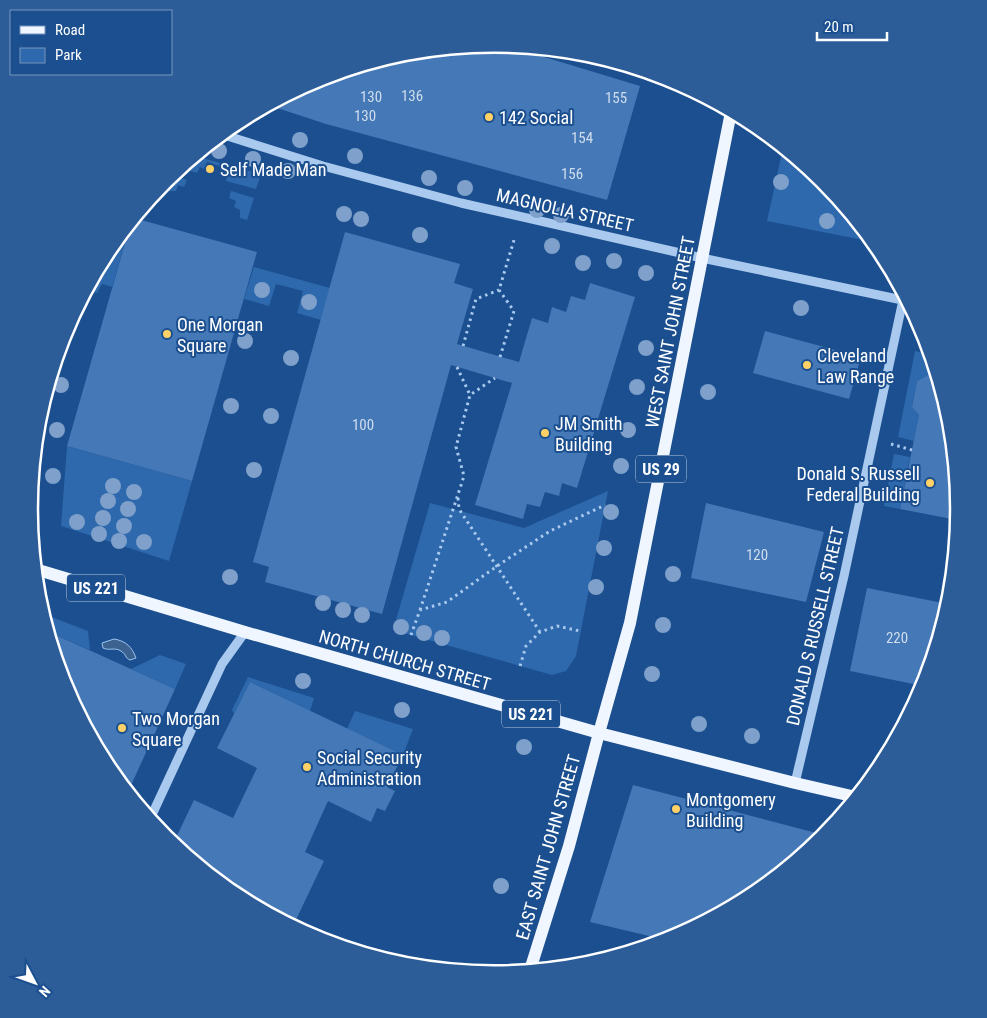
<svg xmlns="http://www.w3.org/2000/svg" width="987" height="1018" font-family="'Roboto Condensed',sans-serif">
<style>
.green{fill:#2e69ad}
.water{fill:#3c6290;stroke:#9cc4f0}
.building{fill:#4478b7}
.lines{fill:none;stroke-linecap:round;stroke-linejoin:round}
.path{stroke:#a9c9ee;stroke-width:3;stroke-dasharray:2.5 4;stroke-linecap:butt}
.minor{stroke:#a9c9ee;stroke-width:9}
.major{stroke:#f0f6ff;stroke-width:12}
.tree{fill:#7ea0ca}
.poi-dot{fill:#ffd166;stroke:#1b4f8f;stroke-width:2}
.labels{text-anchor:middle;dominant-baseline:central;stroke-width:4;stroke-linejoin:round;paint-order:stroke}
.number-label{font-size:15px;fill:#d0dded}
.shield{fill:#1b4f8f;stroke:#bbcadd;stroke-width:1}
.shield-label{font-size:16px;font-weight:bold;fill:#fff}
.poi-label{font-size:18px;fill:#fff;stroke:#1b4f8f;text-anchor:start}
.street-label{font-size:18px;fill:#fff;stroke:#1b4f8f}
.rim{fill:none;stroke:#fff;stroke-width:2.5}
</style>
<rect width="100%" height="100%" fill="#1b4f8f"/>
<path class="green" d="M783,148l39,33 51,61 -106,-21z
M195,156l66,18 -5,15 -30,-8 1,-5 -5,-2 1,-7 -16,-5 -3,7 -4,-2 -3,6 -17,-5z
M171,175l16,5 -3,7 -6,-2 -2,6h-7l-3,2 -2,4 -6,-2 3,-10z
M231,191l23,7 -7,22 -7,-2v-8l-6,-3 2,-6 -7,-3z
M131,222l-19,65 -10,-3 -5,9 -11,-3 21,-39z
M254,267l76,21 -9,32 -24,-7 6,-22 -27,-7 -7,22 -25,-7z
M915,351l15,4 7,22 -9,-2 -11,6 -5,25 7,9 -5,26 -16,-4z
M67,446l125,35 -23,80 -108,-35z
M894,454l16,3 -10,52 -16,-3z
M608,491l-32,165 -10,15 -14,4 -159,-45 37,-127 94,25z
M46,615l42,16 2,19 -43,-19 -3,-12z
M160,655l26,9 -11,25 -44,-20z
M248,677l66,21 -4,13 -60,-29 -16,32 -2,-4z
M355,711l58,18 -10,26 -56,-26z"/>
<path class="water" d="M114,639c12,2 18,8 22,19l-6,2c-5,-2 -4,-6 -9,-9 -6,-4 -12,0 -18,-3l-1,-5z"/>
<path class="building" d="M494,44l11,1 135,41 -33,114 -281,-76 -58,-19 48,-25 87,-27z
M134,218l123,34 -65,229 -125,-35 64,-224z
M345,232l115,32 -6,19 19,6 -16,55 62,18 13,-44 16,5 4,-16 14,5 5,-16 14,4 5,-17 45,14 -58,191 -15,-5 -3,13 -14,-4 -5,15 -13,-3 -4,15 -48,-14 37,-122 -61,-18 -69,249 -117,-32 4,-15 -16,-5z
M765,331l96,26 -12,42 -96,-26z
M928,375l9,2 12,42 9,90 -1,11 -57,-11 19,-94 -7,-8 5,-26z
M706,503l118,29 -18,70 -115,-24z
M867,588l81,16 -25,82 -73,-15z
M47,631l128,58 -47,103 -21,-25 -43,-80z
M250,682l153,73 -16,32 8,4 -10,20 -8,-3 -6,14 -43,-21 -23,51 19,9 -31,65 -58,-31 -62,-51 21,-44 39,18 24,-50 -40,-20z
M633,785l191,50 -73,61 -80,42 -5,2 -76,-18z"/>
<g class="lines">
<path class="path" d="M463,346l13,-47 23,-9
M500,357l14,-46 -15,-21 15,-50
M457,367l13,28
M891,444l21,6
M458,498l1,11 81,123
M420,610l44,-134 -8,-29 14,-52 25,-17
M411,635l9,-25 27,-8 50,-36 53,-35 55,-26
M520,666l6,-20 14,-14 17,-6 23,5"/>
<path class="minor" d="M221,134l102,32 138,37 241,55 205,43
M29,514l14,-112
M795,783l49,-207 59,-276
M150,819l72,-155 23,-32"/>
<path class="major" d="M35,569l210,63 354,101 196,50 61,14
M530,970l39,-124 30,-113 31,-110 101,-511"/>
</g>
<g class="tree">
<circle cx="300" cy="140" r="8"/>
<circle cx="219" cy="151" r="8"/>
<circle cx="355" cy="156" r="8"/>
<circle cx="253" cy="159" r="8"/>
<circle cx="288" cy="171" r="8"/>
<circle cx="429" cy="178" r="8"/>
<circle cx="781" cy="182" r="8"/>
<circle cx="465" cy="188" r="8"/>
<circle cx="537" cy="210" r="8"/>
<circle cx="344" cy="214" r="8"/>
<circle cx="561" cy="215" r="8"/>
<circle cx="361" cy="219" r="8"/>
<circle cx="827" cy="221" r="8"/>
<circle cx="420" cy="235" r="8"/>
<circle cx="552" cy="246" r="8"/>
<circle cx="614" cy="261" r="8"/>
<circle cx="583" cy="263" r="8"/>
<circle cx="646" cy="273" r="8"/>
<circle cx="262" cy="290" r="8"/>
<circle cx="309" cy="302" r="8"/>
<circle cx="801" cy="308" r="8"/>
<circle cx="245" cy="341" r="8"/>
<circle cx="646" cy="348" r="8"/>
<circle cx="291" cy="358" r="8"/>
<circle cx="61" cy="385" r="8"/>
<circle cx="637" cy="387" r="8"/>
<circle cx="708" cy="392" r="8"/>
<circle cx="231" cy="406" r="8"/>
<circle cx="271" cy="416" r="8"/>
<circle cx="57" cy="430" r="8"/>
<circle cx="628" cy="430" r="8"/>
<circle cx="621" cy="466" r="8"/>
<circle cx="254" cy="470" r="8"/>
<circle cx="53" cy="476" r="8"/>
<circle cx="113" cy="486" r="8"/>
<circle cx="134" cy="492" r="8"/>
<circle cx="108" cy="501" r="8"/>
<circle cx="128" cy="509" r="8"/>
<circle cx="611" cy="512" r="8"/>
<circle cx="103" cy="518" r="8"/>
<circle cx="77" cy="522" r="8"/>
<circle cx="124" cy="526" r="8"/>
<circle cx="99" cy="534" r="8"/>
<circle cx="119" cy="541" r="8"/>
<circle cx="144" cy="542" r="8"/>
<circle cx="604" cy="548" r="8"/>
<circle cx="673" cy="574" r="8"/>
<circle cx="230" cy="577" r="8"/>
<circle cx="596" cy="587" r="8"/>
<circle cx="323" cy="603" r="8"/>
<circle cx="343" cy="610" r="8"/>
<circle cx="362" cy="615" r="8"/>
<circle cx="663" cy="625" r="8"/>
<circle cx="401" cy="627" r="8"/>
<circle cx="424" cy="633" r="8"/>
<circle cx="442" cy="638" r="8"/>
<circle cx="652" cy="674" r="8"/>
<circle cx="303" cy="681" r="8"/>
<circle cx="402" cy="710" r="8"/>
<circle cx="699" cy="724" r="8"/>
<circle cx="752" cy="736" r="8"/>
<circle cx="524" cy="747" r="8"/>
<circle cx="501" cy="886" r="8"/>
</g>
<g class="poi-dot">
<circle cx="489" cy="117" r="5"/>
<circle cx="210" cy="169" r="5"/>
<circle cx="167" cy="334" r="5"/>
<circle cx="807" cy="365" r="5"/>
<circle cx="545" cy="433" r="5"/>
<circle cx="930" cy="483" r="5"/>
<circle cx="122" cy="728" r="5"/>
<circle cx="307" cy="767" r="5"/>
<circle cx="676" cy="809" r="5"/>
</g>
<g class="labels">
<g class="number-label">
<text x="412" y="96">136</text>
<text x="371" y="97">130</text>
<text x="616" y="98">155</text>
<text x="365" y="116">130</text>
<text x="582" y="138">154</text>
<text x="572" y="174">156</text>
<text x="363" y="425">100</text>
<text x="757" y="555">120</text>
<text x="897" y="638">220</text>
</g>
<g class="shield">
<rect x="636" y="455.5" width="50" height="27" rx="4"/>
<rect x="67" y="574.5" width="58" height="27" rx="4"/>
<rect x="502" y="700.5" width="58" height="27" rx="4"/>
</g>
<g class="shield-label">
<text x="661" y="469">US 29</text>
<text x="96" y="588">US 221</text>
<text x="531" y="714">US 221</text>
</g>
<g class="poi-label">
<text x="499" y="117">142 Social</text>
<text x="220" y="169">Self Made Man</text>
<text x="177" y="324">One Morgan<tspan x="177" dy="21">Square</tspan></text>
<text x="817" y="355">Cleveland<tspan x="817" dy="21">Law Range</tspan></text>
<text x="555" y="423">JM Smith<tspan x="555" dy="21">Building</tspan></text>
<text x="920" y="473" text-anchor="end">Donald S. Russell<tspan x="920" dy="21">Federal Building</tspan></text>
<text x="132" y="718">Two Morgan<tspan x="132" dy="21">Square</tspan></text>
<text x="317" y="757">Social Security<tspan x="317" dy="21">Administration</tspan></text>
<text x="686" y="799">Montgomery<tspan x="686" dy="21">Building</tspan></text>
</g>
<g class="street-label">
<text transform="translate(565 210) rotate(13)">MAGNOLIA STREET</text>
<text transform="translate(670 332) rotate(-79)">WEST SAINT JOHN STREET</text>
<text transform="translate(815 626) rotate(-77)">DONALD S RUSSELL STREET</text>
<text transform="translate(405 660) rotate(16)">NORTH CHURCH STREET</text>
<text transform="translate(548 847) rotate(-74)">EAST SAINT JOHN STREET</text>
</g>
</g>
<path d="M0 0H987V1018H0ZM38 509a456 456 0 1 1 912 0a456 456 0 1 1-912 0Z" fill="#2d5d98" fill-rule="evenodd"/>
<path class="rim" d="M38 509a456 456 0 1 1 912 0a456 456 0 1 1-912 0Z"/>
<rect x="10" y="10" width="162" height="65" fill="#1b4f8f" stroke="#7695bc"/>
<rect x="20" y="26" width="25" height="8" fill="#f0f6ff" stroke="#7695bc"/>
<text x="55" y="35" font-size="15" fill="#ffffff">Road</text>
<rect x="20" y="48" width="25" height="15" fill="#2e69ad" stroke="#7695bc"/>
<text x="55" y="60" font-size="15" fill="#ffffff">Park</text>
<g transform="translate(35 983) rotate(131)" stroke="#1b4f8f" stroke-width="4" paint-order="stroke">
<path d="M0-4L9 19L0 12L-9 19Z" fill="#ffffff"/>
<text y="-8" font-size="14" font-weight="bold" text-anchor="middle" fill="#ffffff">N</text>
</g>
<path d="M817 32v8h70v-8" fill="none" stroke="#ffffff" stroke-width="2.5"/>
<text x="824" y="32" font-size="15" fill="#ffffff" stroke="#1b4f8f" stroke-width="4" paint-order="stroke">20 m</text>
</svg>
